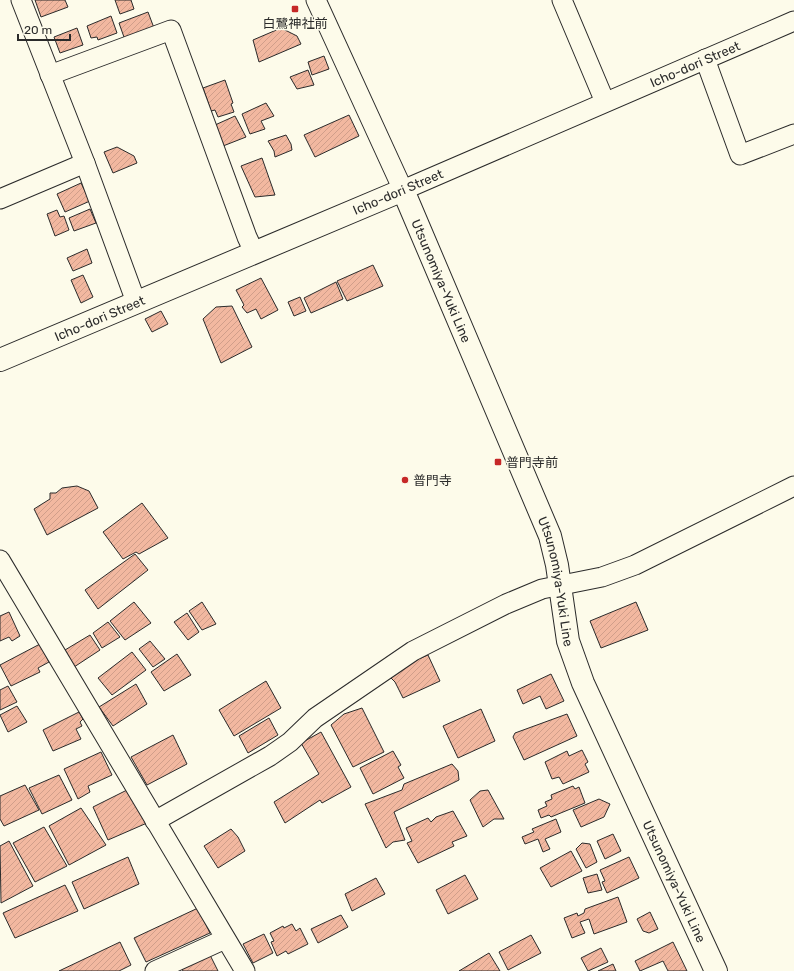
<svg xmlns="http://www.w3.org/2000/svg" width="794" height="971" font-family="Rubik,'Noto Sans JP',sans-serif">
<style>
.building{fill:url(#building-hatch);stroke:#2b2b2b}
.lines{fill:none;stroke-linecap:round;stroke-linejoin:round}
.minor-casing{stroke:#2b2b2b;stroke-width:21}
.major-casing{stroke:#2b2b2b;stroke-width:24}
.minor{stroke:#fdfbea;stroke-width:19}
.major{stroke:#fdfbea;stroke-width:22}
.poi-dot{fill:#c62828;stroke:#fdfbea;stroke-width:1.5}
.labels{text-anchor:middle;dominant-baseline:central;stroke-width:3;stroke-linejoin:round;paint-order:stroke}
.poi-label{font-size:13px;fill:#2b2b2b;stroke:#fdfbea;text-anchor:start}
.street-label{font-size:13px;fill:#2b2b2b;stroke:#fdfbea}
</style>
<defs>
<pattern id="building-hatch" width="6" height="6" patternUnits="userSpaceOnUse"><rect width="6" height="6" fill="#f2b8a0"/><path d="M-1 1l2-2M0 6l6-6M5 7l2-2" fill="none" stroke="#d09e8a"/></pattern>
</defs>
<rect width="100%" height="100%" fill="#fdfbea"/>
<path class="building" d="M35,0h30l3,7 -27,10z
M115,0h16l3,9 -14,5z
M148,12l6,16 -29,12 -6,-17z
M111,16l6,17 -19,7 -1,-3 -6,1 -4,-12z
M77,28l6,17 -23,8 -6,-16z
M281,28l16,8 4,8 -42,18 -6,-22z
M324,56l5,13 -17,6 -4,-13z
M308,70l6,15 -17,4 -7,-12z
M225,80l8,23 -2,1 3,8 -16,5 -3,-7 -4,1 -8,-23z
M266,103l8,13 -13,5 4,8 -15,5 -8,-20z
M349,115l10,21 -44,21 -11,-22z
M235,116l11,21 -23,9 -8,-21z
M286,135l5,9 1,6 -17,7 -1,-6 -6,-10z
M117,147l17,9 3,7 -24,10 -9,-21z
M262,158l13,37 -20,2 -14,-31z
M81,183l9,18 -25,11 -8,-18z
M90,209l6,14 -22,8 -5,-13z
M57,210l3,7 4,-1 5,14 -14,6 -8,-22z
M87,249l5,14 -19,8 -6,-13z
M373,265l10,21 -36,15 -10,-20z
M83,275l10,22 -12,6 -10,-23z
M261,278l17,32 -17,9 -5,-10 -9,4 -5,-6 2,-2 -8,-15z
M336,282l7,17 -32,14 -7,-15z
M300,297l6,14 -12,5 -6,-14z
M232,306l20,41 -31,16 -18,-44 13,-12z
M161,311l7,13 -16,8 -7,-13z
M77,486l12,5 9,17 -51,27 -13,-26 16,-10v-6h6l6,-5z
M142,503l26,35 -29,16 -3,-2 -13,7 -20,-27z
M135,554l13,16 -50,39 -13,-19z
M134,602l17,21 -26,17 -15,-19z
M202,602l14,22 -14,6 -13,-19z
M636,602l12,28 -47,18 -11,-27z
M9,612l11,24 -8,5 -3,-4 -9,4v-25z
M187,613l12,19 -11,8 -14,-18z
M108,622l12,15 -18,11 -9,-15z
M90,635l10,15 -29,19 -11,-16z
M150,641l15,18 -12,8 -14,-18z
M40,644l9,18 -11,6 2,4 -29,14 -11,-21z
M132,652l14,18 -34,25 -14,-17z
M177,654l14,21 -27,16 -13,-19z
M428,655l12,26 -37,17 -8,-16 -7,-7 30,-19 3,2z
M551,674l13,27 -18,8 -6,-13 -17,8 -6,-14z
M266,681l15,27 -47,28 -15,-26z
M136,684l11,20 -34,22 -14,-19z
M8,686l9,16 -17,8v-20z
M17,706l10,16 -19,10 -8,-17z
M362,708l22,44 -31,15 -22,-42 13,-11z
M481,709l14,32 -37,17 -15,-32z
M79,712l4,7 -3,3 2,4 -6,3 5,10 -28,12 -10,-21z
M567,714l10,22 -53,24 -11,-23 2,-4z
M269,718l9,17 -30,18 -9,-17z
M321,732l30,55 -29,16 -2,-3 -35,23 -11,-21 45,-28 -18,-31z
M173,735l14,29 -40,21 -16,-28z
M582,750l6,12 -3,2 4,8 -26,12 -4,-7 -7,2 -7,-17 22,-11 2,5z
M393,751l8,14 -3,2 6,11 -31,16 -13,-26z
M101,752l11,23 -24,11 2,6 -12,7 -14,-30z
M452,764l6,7 1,9 -65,32 11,28 -12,2 -7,6 -21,-44 37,-14 2,-6z
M59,775l13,25 -30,14 -13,-26z
M25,785l14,25 -35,16 -4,-7v-23z
M573,786l2,3 4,-2 6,16 -34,14 -2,-2 -8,3 -3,-8 9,-4 -2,-4 7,-3 -1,-4z
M129,789l18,34 -39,17 -15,-33z
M488,790l16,29h-10l-11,8 -13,-27 10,-9z
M599,799l11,5 -6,13 -23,10 -8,-17z
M81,808l25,37 -37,20 -20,-39z
M453,811l14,25 -15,6 2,4 -36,17 -11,-20 5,-2 -6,-13 22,-10 3,4 5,-5z
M556,819l5,13 -16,7 5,10 -7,3 -5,-13 -13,5 -3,-7 12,-5 -2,-3z
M44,827l23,39 -32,16 -22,-39z
M231,829l7,8 7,14 -27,17 -14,-22z
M613,834l8,17 -16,8 -8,-18z
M9,841l24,45 -32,17 -1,-57z
M582,843l8,1 7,18 -11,6 -10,-19z
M571,851l11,20 -31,16 -11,-19z
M128,857l11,27 -55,25 -12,-27z
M629,857l10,21 -32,15 -5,-11 3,-1 -5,-11z
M597,874l5,16 -14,3 -5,-15z
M465,875l13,24 -30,15 -12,-24z
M376,878l9,16 -33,17 -7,-17z
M65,885l13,26 -63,27 -12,-25z
M618,897l9,25 -33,12 -5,-15 -9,3 5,11 -13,5 -8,-20 13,-5 1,3 6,-3 1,-4z
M198,908l12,25 -64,29 -12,-24z
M650,912l8,17 -9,4 -6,-2 -6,-12z
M341,915l7,12 -30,16 -7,-14z
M292,924l4,7 4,-3 8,16 -20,10 -2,-3 -9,5 -6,-14 3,-1 -4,-8 13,-7 1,2z
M264,934l9,19 -20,10 -10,-19z
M531,935l10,18 -33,17 -9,-18z
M120,942l11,23 -12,6h-60z
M673,942l14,29h-19l-5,-10 -23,10 -5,-10z
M601,948l7,14 -20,9 -7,-13z
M209,953l9,18h-35l-3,-5z
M489,953l11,18h-41z
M613,964l3,7h-18z"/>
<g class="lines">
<defs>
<g id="minor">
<path d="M21,0l64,163 51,139"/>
<path id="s1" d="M316,0l87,190 391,-169"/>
<path d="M562,0l43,102"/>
<path d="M705,59l35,96 54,-21"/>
<path d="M50,75l121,-45 76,207 7,15"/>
<path d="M0,199l85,-36"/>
<path d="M0,560l245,411"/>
<path d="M155,821l115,-65 20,-14 25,-24 98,-67 93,-47 36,-15 60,-12 33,-12 159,-79"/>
<path d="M155,971l70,-32"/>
</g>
<g id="major">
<path id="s2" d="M0,360l403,-170 147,346 7,29 11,76 15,42 133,288"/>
</g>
</defs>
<use href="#minor" class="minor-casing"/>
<use href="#major" class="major-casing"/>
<use href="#minor" class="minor"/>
<use href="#major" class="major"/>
</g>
<g class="poi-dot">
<rect x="291" y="5" width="8" height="8" rx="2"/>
<rect x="494" y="458" width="8" height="8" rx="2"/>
<circle cx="405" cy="480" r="4"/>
</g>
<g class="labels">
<g class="poi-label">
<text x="295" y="23" text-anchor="middle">白鷺神社前</text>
<text x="506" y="462">普門寺前</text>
<text x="413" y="480">普門寺</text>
</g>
<g class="street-label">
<text stroke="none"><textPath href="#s1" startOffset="527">Icho-dori Street</textPath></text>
<text transform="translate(398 192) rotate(-23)">Icho-dori Street</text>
<text stroke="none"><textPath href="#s2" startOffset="536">Utsunomiya-Yuki Line</textPath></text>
<text stroke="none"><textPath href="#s2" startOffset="108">Icho-dori Street</textPath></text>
<text stroke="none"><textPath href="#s2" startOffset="859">Utsunomiya-Yuki Line</textPath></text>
<text stroke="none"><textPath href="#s2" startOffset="1183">Utsunomiya-Yuki Line</textPath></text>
</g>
</g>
<path d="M18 34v6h52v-6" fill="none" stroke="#2b2b2b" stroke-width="2"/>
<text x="24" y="34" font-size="12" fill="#2b2b2b" stroke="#fdfbea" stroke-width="3" paint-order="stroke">20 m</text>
</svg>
